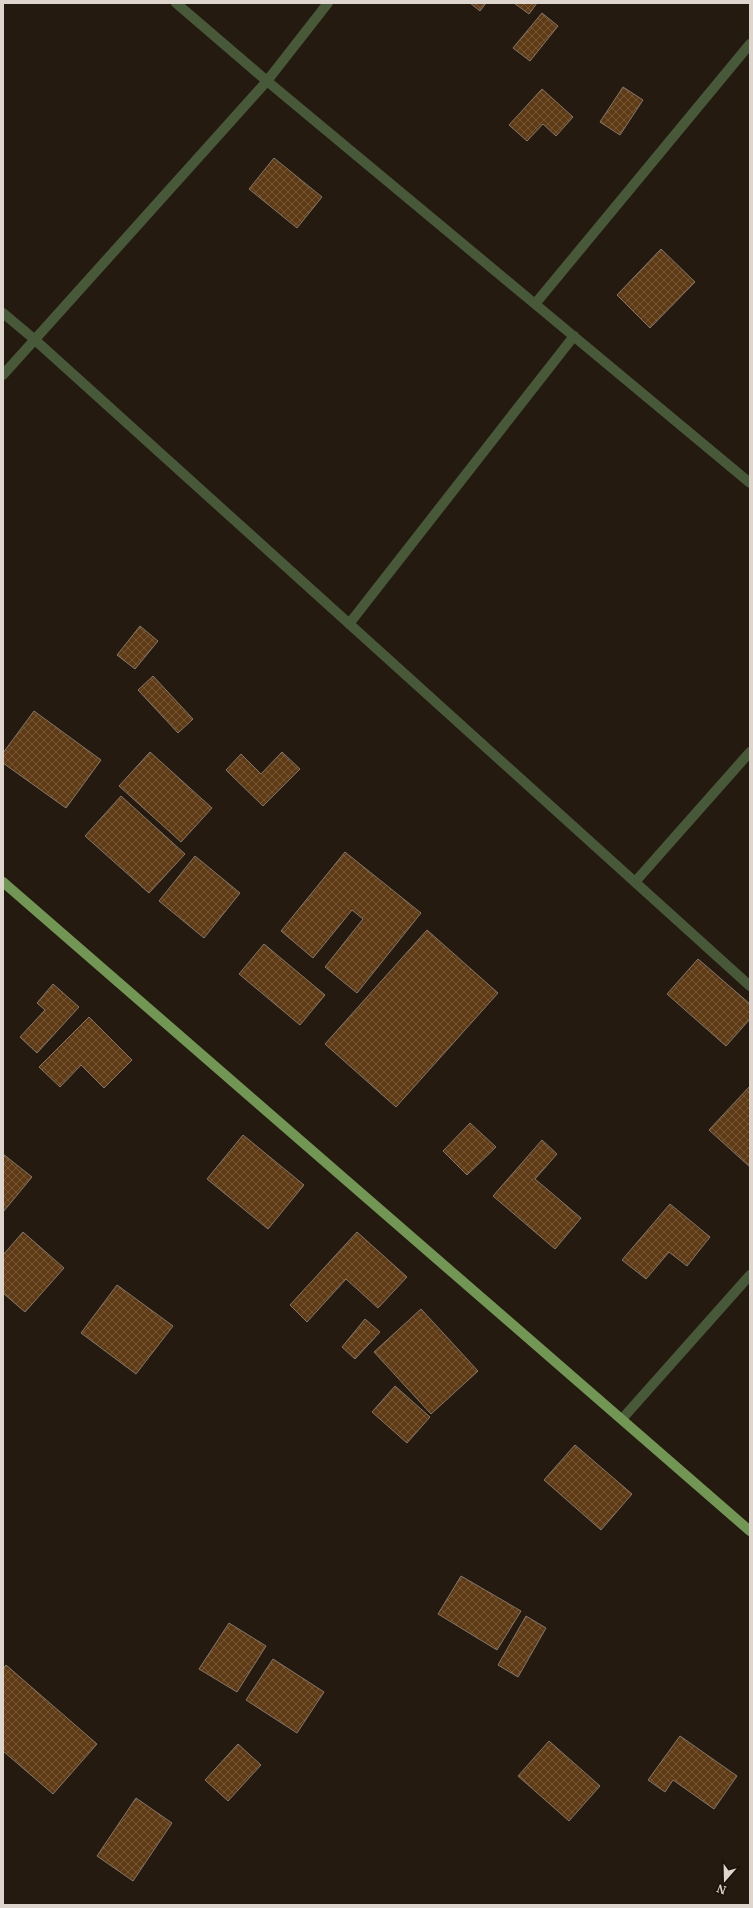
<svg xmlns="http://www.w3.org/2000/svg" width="753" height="1908" font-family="Merriweather,serif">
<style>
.building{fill:url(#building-cross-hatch);stroke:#85776b}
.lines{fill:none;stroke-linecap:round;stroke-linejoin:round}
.minor{stroke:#48593a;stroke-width:10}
.major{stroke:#729654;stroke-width:10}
</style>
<defs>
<pattern id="building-cross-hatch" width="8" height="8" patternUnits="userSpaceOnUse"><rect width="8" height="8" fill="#5e3b15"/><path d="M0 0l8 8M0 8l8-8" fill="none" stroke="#755636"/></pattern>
</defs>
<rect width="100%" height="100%" fill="#241a0f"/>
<path class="building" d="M470,3h16l-6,8z
M514,3h23l-8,11z
M542,13l16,13 -28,35 -17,-13z
M623,87l20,13 -23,35 -20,-13z
M542,89l31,28 -17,19 -13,-12 -16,17 -18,-16z
M274,158l48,39 -25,31 -48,-39z
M661,249l34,33 -45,46 -33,-33z
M140,626l18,15 -23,28 -18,-14z
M153,676l40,43 -15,14 -40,-43z
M34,711l67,49 -35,48 -63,-45v-10z
M150,752l62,56 -31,34 -62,-56z
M282,752l18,17 -37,37 -37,-36 15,-16 20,20z
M121,796l64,58 -36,39 -64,-57z
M345,852l76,61 -64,80 -32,-26 38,-48 -11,-9 -39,48 -32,-27z
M195,856l45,37 -36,45 -45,-37z
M427,930l71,63 -102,114 -71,-63z
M264,944l61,51 -25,30 -61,-51z
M698,959l52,45v15l-24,27 -59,-52z
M53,984l26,23 -42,46 -17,-16 25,-27 -8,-7z
M89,1017l43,43 -28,28 -23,-23 -21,22 -21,-20z
M750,1086v81l-41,-37z
M470,1123l26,24 -29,28 -24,-24z
M243,1135l61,50 -36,44 -61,-50z
M542,1140l15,14 -22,25 46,39 -26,31 -62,-53z
M3,1154l29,23 -29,35z
M670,1204l40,33 -23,29 -18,-14 -23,27 -24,-19z
M23,1232l41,36 -39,44 -22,-19v-38z
M357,1232l50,45 -29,31 -32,-29 -39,43 -17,-17z
M117,1285l56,41 -37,48 -55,-41z
M421,1309l57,62 -47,43 -57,-62z
M365,1319l15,13 -25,27 -13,-12z
M395,1386l35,31 -23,26 -35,-31z
M575,1445l57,49 -31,36 -57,-50z
M461,1576l60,35 -24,39 -59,-36z
M526,1616l20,12 -28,49 -20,-12z
M229,1623l37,23 -29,46 -38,-23z
M273,1659l51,33 -27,41 -51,-33z
M6,1665l91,79 -44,50 -50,-43v-82z
M680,1736l57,40 -23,33 -41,-29 -8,12 -17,-12z
M549,1741l51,45 -31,35 -51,-45z
M238,1744l23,21 -33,36 -23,-21z
M136,1798l36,25 -39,58 -36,-25z"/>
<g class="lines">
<path class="minor" d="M176,3l91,78 268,223 215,-260
M535,304l215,179
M3,313l31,26 716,647
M3,375l264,-294 61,-78
M349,624l225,-288
M635,882l115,-130
M622,1419l128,-144"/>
<path class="major" d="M3,882l747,649"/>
</g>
<rect width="753" height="1908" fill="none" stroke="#ddd5ce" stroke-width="8"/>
<g transform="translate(725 1880) rotate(200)" stroke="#1b1107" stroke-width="3" paint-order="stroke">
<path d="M0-3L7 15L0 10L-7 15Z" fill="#ddd5ce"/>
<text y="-6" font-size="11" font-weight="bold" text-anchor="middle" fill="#ddd5ce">N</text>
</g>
</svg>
